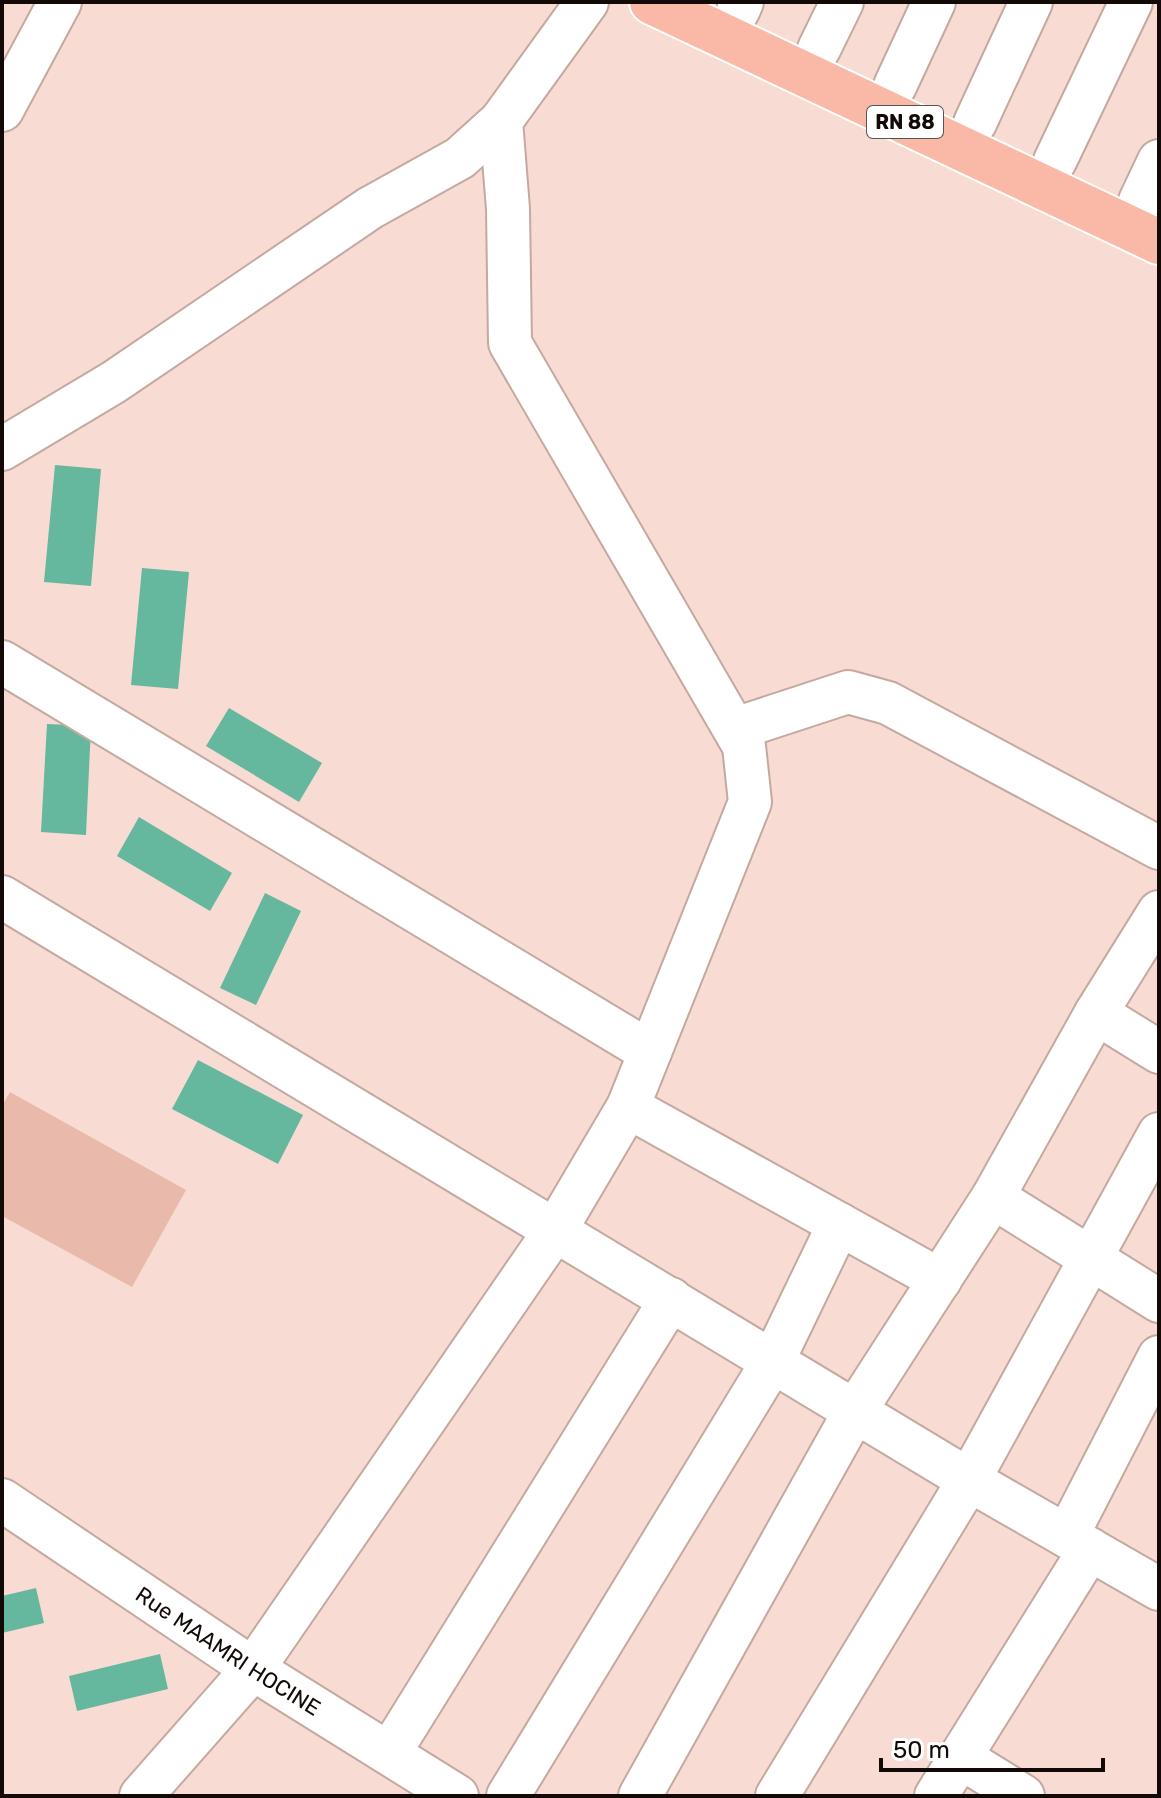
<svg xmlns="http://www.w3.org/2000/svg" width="1161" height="1798" font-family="Rubik,sans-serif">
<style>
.green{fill:#e9baac}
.building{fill:#65b89e}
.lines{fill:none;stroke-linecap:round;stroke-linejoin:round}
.minor-casing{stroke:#c4a9a0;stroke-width:46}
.major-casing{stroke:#fff;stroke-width:48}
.minor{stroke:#fff;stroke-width:42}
.major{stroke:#f9b9a6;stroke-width:44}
.labels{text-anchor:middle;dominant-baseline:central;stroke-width:8;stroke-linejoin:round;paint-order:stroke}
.shield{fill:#fff;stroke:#5a5451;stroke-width:2}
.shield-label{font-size:20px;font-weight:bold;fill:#130a07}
.street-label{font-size:22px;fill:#130a07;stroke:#fff}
</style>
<rect width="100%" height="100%" fill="#f8dbd2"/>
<path class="green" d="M10,1092l176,98 -54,97 -130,-71v-110z"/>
<path class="building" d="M55,465l46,4 -10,117 -47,-4z
M142,568l47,4 -11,117 -47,-4z
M229,708l93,55 -23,39 -93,-56z
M47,724l44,2 -5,109 -45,-3z
M139,817l93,56 -22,38 -93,-55z
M265,893l36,18 -45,94 -36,-17z
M198,1060l105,55 -25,49 -106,-55z
M36,1588l8,35 -42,10v-37z
M160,1654l8,35 -91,22 -8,-35z"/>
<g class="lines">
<defs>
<g id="minor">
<path d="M738,11l4,-9"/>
<path d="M819,49l23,-47"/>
<path d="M895,86l39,-84"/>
<path d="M2,110l58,-108"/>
<path d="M975,123l56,-121"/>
<path d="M1055,161l76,-159"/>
<path d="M1140,201l19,-40"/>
<path d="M2,449l112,-67 256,-174 90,-50 41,-37"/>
<path d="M2,662l648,390"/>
<path d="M735,729l113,-37 40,11 271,145"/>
<path d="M2,897l967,583 190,109"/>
<path d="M1096,1013l63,39"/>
<path d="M628,1107l312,173"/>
<path d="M993,1197l166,104"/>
<path id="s1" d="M2,1500l251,169 204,127"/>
<path d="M1067,1536l92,-179"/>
<path d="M390,1752l281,-453"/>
<path d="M960,1757l63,39"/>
<path d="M141,1796l112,-127 303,-440 72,-122 122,-305 -6,-56 -234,-403 -2,-134 -7,-88 86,-119"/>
<path d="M508,1796l265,-435 66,-137"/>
<path d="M640,1796l215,-385 138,-214 103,-184 63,-101"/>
<path d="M777,1796l192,-316 190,-346"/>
<path d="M936,1796l154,-247"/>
</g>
<path id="major" d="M652,2l507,240"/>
</defs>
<use href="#minor" class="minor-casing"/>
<use href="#major" class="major-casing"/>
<use href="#minor" class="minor"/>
<use href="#major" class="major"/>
</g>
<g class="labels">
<rect class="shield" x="867" y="106" width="76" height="32" rx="6"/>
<g class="shield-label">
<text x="905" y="122">RN 88</text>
</g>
<g class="street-label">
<text stroke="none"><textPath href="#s1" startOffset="272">Rue MAAMRI HOCINE</textPath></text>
</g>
</g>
<rect width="1161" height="1798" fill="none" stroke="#130a07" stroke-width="8"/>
<path d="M881 1758v12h222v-12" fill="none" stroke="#130a07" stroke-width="4"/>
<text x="893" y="1758" font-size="24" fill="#130a07" stroke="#ffffff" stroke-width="6" paint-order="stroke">50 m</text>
</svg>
